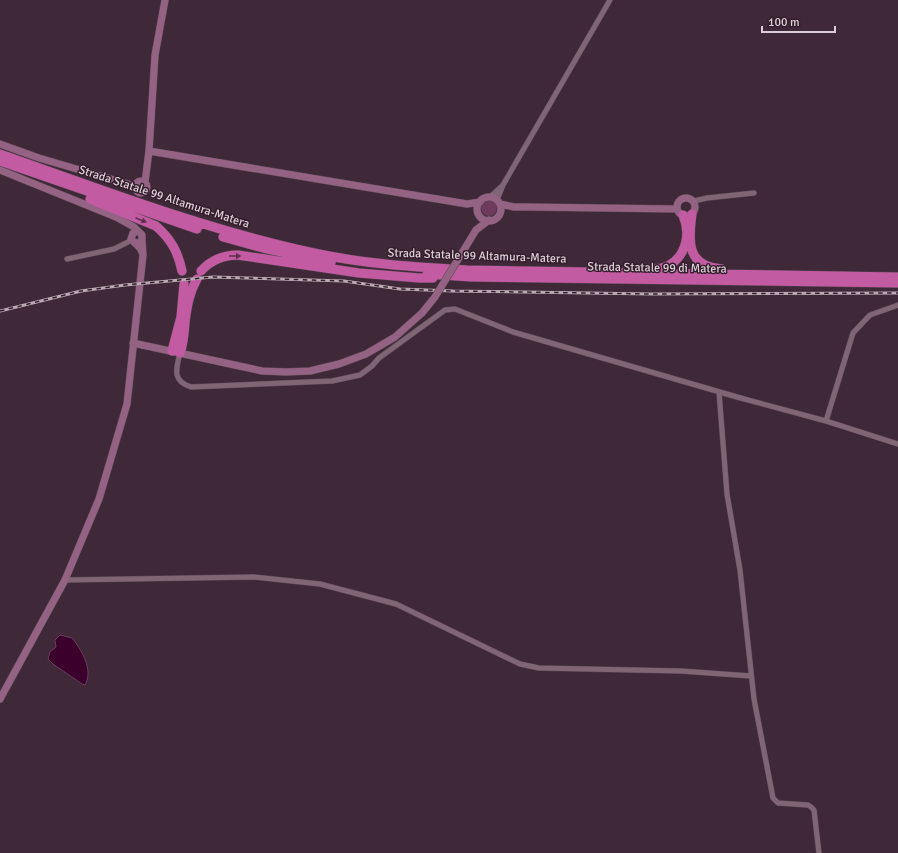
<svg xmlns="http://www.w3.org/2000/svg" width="898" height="853" font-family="Signika,sans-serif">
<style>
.green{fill:#6e3b5c}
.water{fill:#3b002c;stroke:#6b3e5f}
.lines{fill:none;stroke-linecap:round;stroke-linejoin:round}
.street-casing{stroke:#584552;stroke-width:6}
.secondary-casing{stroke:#584552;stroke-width:8}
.highway-casing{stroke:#584552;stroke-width:10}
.street{stroke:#806575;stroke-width:5}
.secondary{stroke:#946282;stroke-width:7}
.highway{stroke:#c35ba2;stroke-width:9}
.rail-casing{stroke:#bbaab4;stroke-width:3}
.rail{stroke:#351e2d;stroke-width:1.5;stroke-dasharray:4.5;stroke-linecap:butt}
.secondary-bridge-casing{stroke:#584552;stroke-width:8;stroke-linecap:butt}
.secondary-bridge{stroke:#946282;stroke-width:7}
.oneway{fill:#603050}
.labels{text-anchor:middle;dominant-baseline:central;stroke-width:3;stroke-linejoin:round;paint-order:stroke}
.street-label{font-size:12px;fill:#dccdd6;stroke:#351e2d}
</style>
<rect width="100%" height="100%" fill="#3f2837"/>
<path class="green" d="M481 208a8 8 0 1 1 16 0a8 8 0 1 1-16 0Z"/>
<path class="water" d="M60,635l12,3c9,11 22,32 13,47l-3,-1 -29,-20 -5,-5 2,-7 6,-5 -1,-7z"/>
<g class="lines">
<defs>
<path id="street" d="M490,197l12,-11
M497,200l6,-15 107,-185
M694,201l13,-3 47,-5
M67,259l47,-10 18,-9
M180,353c-4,16 -8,28 11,34l141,-6 28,-6 12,-9 7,-8 66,-48 10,-1 58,23 224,65 89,24 72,23
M719,392l8,102 13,76 14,129 19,99 5,5 30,2 3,2 3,3 5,43
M826,421l27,-88 17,-18 28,-10
M65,580l188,-3 67,7 76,20 124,60 19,4 142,3 70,5"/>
<path id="secondary" d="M0,144l39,14 96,28
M149,151l318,53 13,-2
M0,170l116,47 18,10 4,4
M135 187a6 6 0 1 1 12 0a6 6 0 1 1-12 0Z
M145,182l4,-31 6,-96 10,-55
M477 209a12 12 0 1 1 24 0a12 12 0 1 1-24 0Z
M677 207a9 9 0 1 1 18 0a9 9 0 1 1-18 0Z
M500,204l14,3h13l150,2
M476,230l13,-10
M135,243l6,-1 1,-4v-3l-4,-4 -5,2 -2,6 9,9 3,6
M133,343l129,28 24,1 24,-1 29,-7 27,-10 29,-17 27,-24
M0,699l65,-119 34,-81 28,-95 16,-149 -1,-15"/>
<path id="highway" d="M0,154c103,36 206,76 314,99 50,11 101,14 153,17l431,7
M0,161l197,68
M90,199l66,27c15,13 22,26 26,45
M692,214c-4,28 -5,53 30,55
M223,237l40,11 68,15
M654,269c28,-1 39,-30 29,-54
M201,271c10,-11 23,-16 37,-16l121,18 60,5h14
M427,274l44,3 427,6
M172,351l9,-34 3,-33
M180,353c4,-10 4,-19 5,-31 2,-15 4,-29 12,-43"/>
</defs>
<use href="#street" class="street-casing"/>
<use href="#secondary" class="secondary-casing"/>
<use href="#highway" class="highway-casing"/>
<use href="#street" class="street"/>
<use href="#secondary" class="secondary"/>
<use href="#highway" class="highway"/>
<defs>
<path id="rail" d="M0,311l81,-20 44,-6 88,-8 131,4 56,8 53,2 198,3 247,-1"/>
</defs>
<use href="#rail" class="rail-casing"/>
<use href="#rail" class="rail"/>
<defs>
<path id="secondary-bridge" d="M422,313l13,-16 41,-67"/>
</defs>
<use href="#secondary-bridge" class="secondary-bridge-casing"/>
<use href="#secondary-bridge" class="secondary-bridge"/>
</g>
<defs><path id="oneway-solid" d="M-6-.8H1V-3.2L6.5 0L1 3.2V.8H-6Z"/></defs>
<g class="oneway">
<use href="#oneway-solid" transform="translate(141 220) rotate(23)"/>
<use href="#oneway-solid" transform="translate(235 256)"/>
</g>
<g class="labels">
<g class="street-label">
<text transform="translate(164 197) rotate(18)">Strada Statale 99 Altamura-Matera</text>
<text transform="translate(477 256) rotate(2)">Strada Statale 99 Altamura-Matera</text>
<text transform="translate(657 268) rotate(1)">Strada Statale 99 di Matera</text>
</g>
</g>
<path d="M762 26v6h73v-6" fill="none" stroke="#dccdd6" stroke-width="2"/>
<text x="768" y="26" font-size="12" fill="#dccdd6" stroke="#351e2d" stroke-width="3" paint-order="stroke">100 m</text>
</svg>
